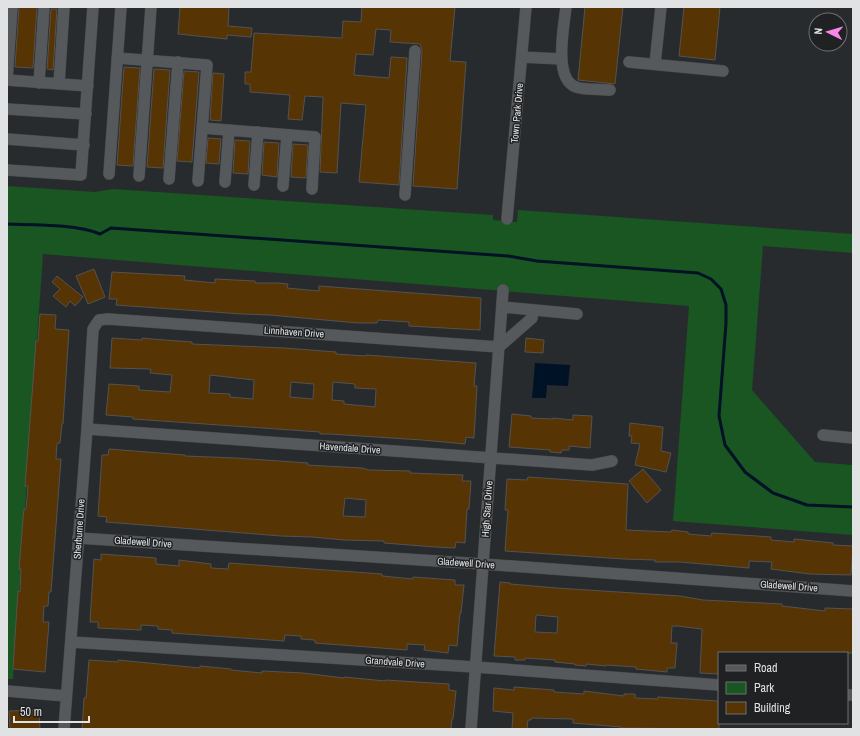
<svg xmlns="http://www.w3.org/2000/svg" width="860" height="736" font-family="'Archivo Narrow',sans-serif">
<style>
.green{fill:#195622}
.water{fill:#001226}
.lines{fill:none;stroke-linecap:round;stroke-linejoin:round}
.stream{stroke:#001226;stroke-width:3}
.building{fill:#563403;stroke:#555250;fill-rule:evenodd}
.minor-casing{stroke:#47494b;stroke-width:12}
.minor{stroke:#56595b;stroke-width:11}
.labels{text-anchor:middle;dominant-baseline:central;stroke-width:3;stroke-linejoin:round;paint-order:stroke}
.street-label{font-size:10px;fill:#e1e2e4;stroke:#1f2123}
</style>
<rect width="100%" height="100%" fill="#282b2d"/>
<path class="green" d="M7,186l88,6 18,-3 380,26v5l24,2 1,-12 335,24v19l-90,-7 -11,144 63,72 38,3v70l-180,-14 16,-215 -646,-52 -30,425h-6z"/>
<path class="water" d="M535,363l35,2 -2,21 -21,-1 -1,13h-14z"/>
<g class="lines">
<path class="stream" d="M7,224c27,1 69,0 93,10l11,-6 397,28 29,5 161,12 13,6 10,10 5,16v18l-7,93 6,29 20,27 28,21 34,12 46,2"/>
</g>
<path class="building" d="M19,7h18l-4,61 -18,-1z
M180,7h49l-1,19 24,2 -1,9 -24,-2v4l-49,-5z
M362,7h93l-5,54 16,1 -9,127 -44,-3 9,-135 -2,-7 -30,-2 1,-12 -15,-1 -3,26 -17,-1 -2,21 35,3 2,-21 16,1 -8,127 -40,-3 7,-77 -25,-2 -4,70 -17,-1 3,-75 -18,-1 -3,24 -14,-1 2,-24 -40,-3v-8h-5v-12h6l3,-39 88,5 1,-17 18,1z
M585,7h38l-8,77 -37,-4z
M684,7h36l-5,53 -36,-4z
M51,9h6l-4,61 -6,-1z
M124,67l16,1 -7,98 -16,-1z
M154,69l16,1 -7,98 -16,-1z
M184,71l15,1 -7,90 -15,-1z
M213,73l11,1 -3,47 -11,-1z
M208,138l13,1 -2,25 -13,-1z
M235,140l15,1 -2,33 -15,-1z
M264,142l15,1 -2,34 -15,-2z
M293,144l15,1 -2,33 -15,-1z
M94,269l11,28 -17,7 -12,-28z
M112,272l73,4 -1,4 31,3v-4l40,2v2h23l10,1 -1,4 32,3v-5l162,12 -1,32 -71,-4v-4l-31,-2 -1,3h-19l-88,-8 -28,-1 -126,-9 1,-6h-8z
M57,276l26,21 -8,9 -5,-5 -4,6 -13,-11 7,-7 -8,-7z
M40,314l16,1 -1,14 14,1 -6,94h-1l-2,19h-3l-1,16h5l-10,133h-2l-1,14h-4l-1,16h6l-4,50 -32,-3 5,-78 2,1 1,-23h-2l4,-50 1,-10h2l2,-23h-3l8,-104 3,-41h2z
M112,338l30,2v-2l10,1 40,3v2l93,4 51,4v2l30,2v-1l110,8 -2,23h3l-3,52 -8,-1 -1,7 -43,-4 -92,-6h-10v-2l-187,-13v-2l-27,-2 3,-31 30,2v4l31,2 2,-17 -22,-2 1,-4 -41,-1zM210,375l44,5 -1,19 -23,-2v-3l-21,-1zM291,382l23,2 -1,15 -23,-2zM333,382l22,2v4l21,1 -1,18 -31,-3v-3l-12,-1z
M526,338l18,2 -1,13 -18,-1z
M512,414l19,2v2l22,1v-1l20,2v-5l19,1 -2,32 -21,-2v4h-7l-1,3 -11,-1v-2l-41,-3z
M630,423l33,4 -2,24 10,2 -5,19 -31,-7 5,-21 -9,-1 1,-7h-3z
M109,449l76,6v1l51,2 72,5 -1,2 55,3 7,2 41,1v2l53,2 -1,6h9l-2,28h-2l-2,34 -9,-1 -1,6 -20,-1 -51,-4v-2l-40,-1 -32,-3 -31,-1 -175,-14 1,-5 -9,-1 4,-61h6zM345,498l21,2 -1,17 -22,-1z
M643,469l18,21 -14,13 -18,-22z
M528,477l100,7 -2,46 45,2 1,-2 16,2v2l23,2 1,-3 59,4v3l23,2v-3l39,4v2l20,1 -2,29 -41,-1 -39,-5 1,-7 -23,-1v7l-69,-6h-25v-2l-31,-1 -119,-8 3,-41h-3l2,-31 20,1z
M101,554l55,4v6l23,2v-6l32,4v4l17,1 1,-6 153,11v2l31,3v-2l42,3v5h9l-3,28h-1l-3,33 -8,-1 -1,8 -24,-3 1,-5 -18,-1v6l-92,-7v-3l-14,-1v-3l-16,-1 -1,6 -112,-8v-3l-14,-1v-3l-17,-1v5l-43,-2v-6h-8l4,-63 7,1z
M500,582l10,1v1l47,4 123,8 23,4 79,4v2l43,5v-3l28,1v44h-134v21l-19,-1 2,-44 -25,-3h-5l-1,17h6l-2,25h-8v4l-31,-3v-2l-30,-2v1l-19,-2 -1,2 -11,-1v-1l-20,-2v-2l-30,-2v2h-10v-3l-21,-1zM536,615l22,2 -1,16 -22,-1z
M89,660l29,2v-2l10,1 72,7v-2l21,2 10,1v1l31,3v-2l41,2 41,5v-1l41,4v-1l64,4v6l7,1 -3,28h-1l-1,10h-369l2,-31h2z
M514,687l40,3v2l30,2v-3l40,5v-2h11v4l23,1v-2l59,4 2,1v27l-98,-1v-1l-48,-4v-4l-41,-1 -1,2h-3l-1,9h-15l1,-16 -20,-2 1,-23 20,2z
M39,710l1,19h-30l-1,-18z"/>
<g class="lines">
<defs>
<path id="minor" d="M566,7c-2,19 -13,72 10,80 7,3 26,2 34,3
M522,57l39,2
M117,58l90,7 -9,116
M629,62l94,9
M655,64l6,-57
M7,80l81,6
M7,80l5,-73
M39,83l5,-76
M59,84l5,-77
M7,109l79,5
M202,128l113,9 -3,52
M7,139l77,6
M7,170l74,5 12,-168
M109,174l12,-167
M139,176l12,-169
M169,179l9,-117
M225,182l4,-52
M254,185l4,-53
M283,186l4,-51
M405,195l10,-144
M507,219l19,-212
M502,307l75,7
M499,347l33,-29 1,-8
M87,429l505,36 20,-4
M823,435l30,3
M78,538l405,26 370,27
M71,642l404,25 244,18
M7,691l59,5
M847,695h6
M64,729l23,-300 6,-100 6,-9 9,-1 391,28
M471,729l32,-439"/>
</defs>
<use href="#minor" class="minor-casing"/>
<use href="#minor" class="minor"/>
</g>
<g class="labels">
<g class="street-label">
<text transform="translate(517 113) rotate(-85)">Town Park Drive</text>
<text transform="translate(294 332) rotate(4)">Linnhaven Drive</text>
<text transform="translate(350 448) rotate(4)">Havendale Drive</text>
<text transform="translate(487 509) rotate(-86)">High Star Drive</text>
<text transform="translate(79 529) rotate(-86)">Sherburne Drive</text>
<text transform="translate(143 542) rotate(4)">Gladewell Drive</text>
<text transform="translate(466 563) rotate(4)">Gladewell Drive</text>
<text transform="translate(789 586) rotate(4)">Gladewell Drive</text>
<text transform="translate(395 662) rotate(4)">Grandvale Drive</text>
</g>
</g>
<rect width="860" height="736" fill="none" stroke="#e1e2e4" stroke-width="16"/>
<rect x="718" y="652" width="130" height="72" fill="#1f2123" stroke="#6d6e70"/>
<rect x="726" y="665" width="20" height="6" fill="#56595b" stroke="#6d6e70"/>
<text x="754" y="672" font-size="12" fill="#e1e2e4">Road</text>
<rect x="726" y="682" width="20" height="12" fill="#195622" stroke="#6d6e70"/>
<text x="754" y="692" font-size="12" fill="#e1e2e4">Park</text>
<rect x="726" y="702" width="20" height="12" fill="#563403" stroke="#6d6e70"/>
<text x="754" y="712" font-size="12" fill="#e1e2e4">Building</text>
<g transform="translate(828 32) rotate(275)"><circle r="19" fill="#1f2123" stroke="#6d6e70"/>
<path d="M0-3L7 15L0 10L-7 15Z" fill="#f987e9"/>
<text y="-6" font-size="11" font-weight="bold" text-anchor="middle" fill="#e1e2e4">N</text>
</g>
<path d="M14 716v6h75v-6" fill="none" stroke="#e1e2e4" stroke-width="2"/>
<text x="20" y="716" font-size="12" fill="#e1e2e4" stroke="#1f2123" stroke-width="3" paint-order="stroke">50 m</text>
</svg>
